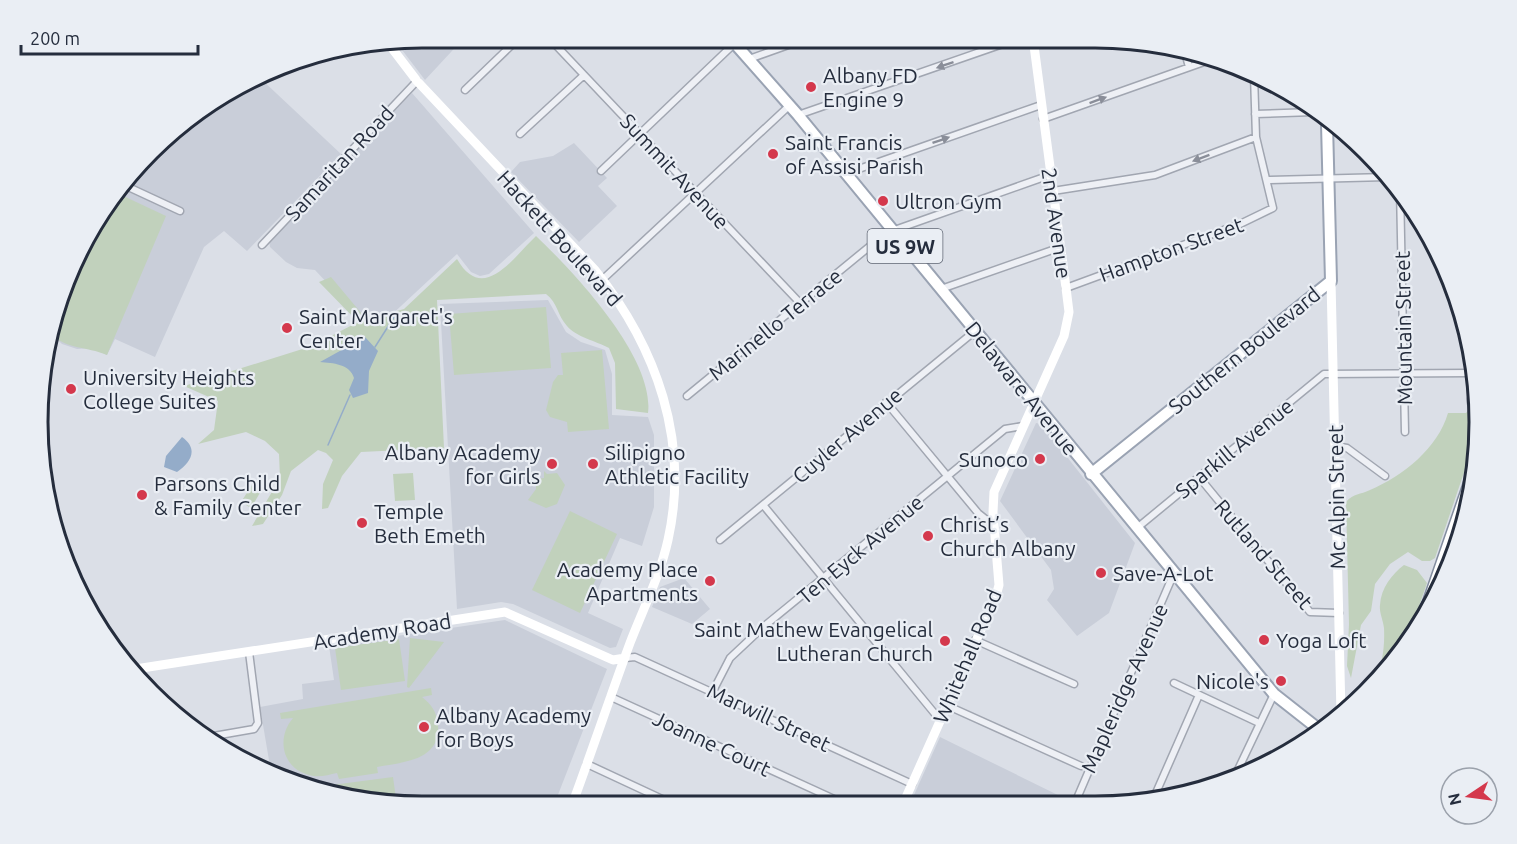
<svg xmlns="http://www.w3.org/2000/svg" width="1517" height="844" font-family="Ubuntu,sans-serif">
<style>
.built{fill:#c9ced9}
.green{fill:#c1d1bc}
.water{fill:#94acc9}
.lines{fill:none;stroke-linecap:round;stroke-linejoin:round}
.stream{stroke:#94acc9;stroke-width:1.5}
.street-casing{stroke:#a1a6b1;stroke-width:9}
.primary-casing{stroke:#9aa3b3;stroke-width:14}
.highway-casing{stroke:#828c9e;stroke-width:15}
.street{stroke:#eef0f5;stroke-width:6}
.secondary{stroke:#fff;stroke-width:9}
.primary{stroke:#fff;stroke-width:10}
.highway{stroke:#fff;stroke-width:12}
.oneway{fill:#8a8e99}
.poi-dot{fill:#d4384c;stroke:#eaeef4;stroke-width:2}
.labels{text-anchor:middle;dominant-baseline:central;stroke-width:4.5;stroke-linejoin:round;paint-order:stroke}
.shield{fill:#eaeef4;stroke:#606774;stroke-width:1.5}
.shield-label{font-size:20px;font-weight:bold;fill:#252d3d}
.poi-label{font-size:21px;fill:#252d3d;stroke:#eaeef4;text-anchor:start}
.street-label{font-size:21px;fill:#252d3d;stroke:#eaeef4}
.rim{fill:none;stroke:#252d3d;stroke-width:3}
</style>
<rect width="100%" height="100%" fill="#dbdfe7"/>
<path class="built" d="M422,38h42l-39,42 -29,-38z
M260,78l81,76 -94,97 -23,-20 -20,16 -49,110 -40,-18 -8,16 -16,-7 -14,1 -15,-5 -12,-11 1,-10 51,-114 86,-92z
M412,93l122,140 -45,41 -9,2 -9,-4 -14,-18 -84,78 -58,-62 -18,-2 -11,-6 -16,-15 -1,-6z
M574,143l33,35 -9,8 19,20 -38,36 -68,-70 9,-10 33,-6z
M548,300l18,32 15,10 24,8 7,24v41l36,2 6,18v72l-12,39 -22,-8 -32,75 35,16 -7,18 -6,1 -97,-44 -12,-2 -44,7 -17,-305z
M1036,423l5,1 94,119 -26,70 -32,23 -30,-36 7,-11 -3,-19 -51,-69z
M684,578l26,31 -18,15 -40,-17 8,-20z
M505,620l102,49 -53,136 -157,1 -75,-13 -51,-21 -11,-65 43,-8 -1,-15 32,-4 -5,-34z
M940,737l124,61 -3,6h-151z"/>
<path class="green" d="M117,193l49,23 -59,139c-21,-9 -41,-5 -57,-22l1,-10 51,-114z
M536,236c38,36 119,122 112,177l-32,-4 -1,-46 -6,-15c-13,-7 -33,-11 -42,-22 -10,-11 -9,-23 -21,-32l-109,6 7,148 -83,4 -19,24 -14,32 -6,1 1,-25 10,-24 -7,-7 -8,-3 -27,21 -9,24 -19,29 -11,2 28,-48 -1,-24 -14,-13 -19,-9 -48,12 16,-14 4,-29 -34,-15 128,-40 46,-24 -39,-40 12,-5 31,37 10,4 32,-9 53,-50c26,45 55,0 79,-23z
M546,307l5,61 -97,7 -5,-61z
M602,350l7,79 -41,3 -1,-10 -17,-5 -4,-7 7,-28 5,-7h5l-2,-22z
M1472,406l2,37 -39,115 -5,3h-8l-14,-9 -18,12 -15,20 -4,27 -10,14 -10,53 -4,-12 2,-42 -3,-122c8,-9 14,-7 24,-12 33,-14 68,-42 78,-77h18z
M544,471l3,3 10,-1 8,12 -8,19 -11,4 -18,-8 8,-11v-10l8,-1z
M413,473l2,27 -20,1 -2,-27z
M252,485l9,6 -10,17 -10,-6z
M570,511l47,23 -37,79 -48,-23z
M1404,565l13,5 10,13c-13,37 -22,74 -53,101 8,-17 11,-36 10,-56 -1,-8 -5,-16 -4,-23 1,-17 12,-31 24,-40z
M410,638l34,4 -35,46 -2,-1z
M399,639l6,42 -64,9 -6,-42z
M431,688l1,7 -10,2c10,8 14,14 16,27 3,37 -34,38 -61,43l1,6 -39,6 -2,-6c-9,2 -19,5 -28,2 -27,-7 -33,-37 -16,-57l-12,1 -1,-6z
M393,777l4,29 -75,-13 -13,-5z"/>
<path class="water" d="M365,337l13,14 -9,20 -1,22 -15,5 -4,-8 5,-12c-4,-14 -21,-15 -34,-16z
M182,437c17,12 9,25 -5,35l-13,-5 2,-11z"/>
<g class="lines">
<path class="stream" d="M375,347l21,-33
M328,445l22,-50"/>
<defs>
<path id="street" d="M549,38l251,265
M1184,49l5,18
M749,59l59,-21
M465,90l54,-52
M1255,114l58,-2
M798,115l222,-77
M1043,119l161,-57
M520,134l64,-59
M601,171l134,-128
M848,175l5,-4 188,-66
M1268,180l119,-3
M124,185l56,26
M1400,188l5,244
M1053,191l102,-16 101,-38
M262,245l155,-164
M602,280l188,-175
M1066,288l174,-64 33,-16 -17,-71 -2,-62
M941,289l120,-42
M687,396l199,-163 164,-58
M1471,399v4
M886,402l92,111 15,12
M1335,446l12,2 38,28
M1199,477l111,135 29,1
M764,506l176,214
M1137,528l187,-154 146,-1
M720,540l255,-209
M975,640l99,44
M625,658l10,-1 277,127
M1174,683l85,40
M713,691l17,-33 32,-30 243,-199 18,-3
M611,697l234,107
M946,705l135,61
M208,737l46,-8 4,-6 -9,-71
M587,764l88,41
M1234,778l40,-84
M1152,802l47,-107
M1075,803l99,-230"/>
<path id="primary" d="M730,38l68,77 476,579 47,37
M1091,474l240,-193 -4,-157"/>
<path id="highway" d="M1423,620l53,-154"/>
</defs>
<use href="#street" class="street-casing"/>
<use href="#primary" class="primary-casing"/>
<use href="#highway" class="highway-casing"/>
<use href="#street" class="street"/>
<path class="secondary" d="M388,43l29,38 178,189c62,78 95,171 73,270 -8,36 -25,69 -38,103 -20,54 -38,108 -58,162
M1331,281l10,433
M129,670l376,-58 108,48 12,-2
M903,804l93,-208 3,-11 -6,-73 1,-20 70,-156 5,-24 -3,-24 -33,-250"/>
<use href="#primary" class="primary"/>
<use href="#highway" class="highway"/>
</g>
<defs><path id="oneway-solid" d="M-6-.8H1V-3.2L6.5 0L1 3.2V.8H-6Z" transform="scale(1.5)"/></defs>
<g class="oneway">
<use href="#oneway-solid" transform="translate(945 65) rotate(161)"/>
<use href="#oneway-solid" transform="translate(1098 100) rotate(-20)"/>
<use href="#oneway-solid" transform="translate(941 140) rotate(-19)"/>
<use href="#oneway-solid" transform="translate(1201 158) rotate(159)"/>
</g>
<g class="poi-dot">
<circle cx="811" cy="87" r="6"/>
<circle cx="773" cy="154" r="6"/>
<circle cx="883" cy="201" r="6"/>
<circle cx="287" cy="328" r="6"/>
<circle cx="71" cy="389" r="6"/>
<circle cx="1040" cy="459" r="6"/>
<circle cx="552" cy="464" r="6"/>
<circle cx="593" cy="464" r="6"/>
<circle cx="142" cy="495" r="6"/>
<circle cx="362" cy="523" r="6"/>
<circle cx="928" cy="536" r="6"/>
<circle cx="1101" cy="573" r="6"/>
<circle cx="710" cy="581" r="6"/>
<circle cx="1264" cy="640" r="6"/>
<circle cx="945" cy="641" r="6"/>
<circle cx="1281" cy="681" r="6"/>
<circle cx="424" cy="727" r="6"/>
</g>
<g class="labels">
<rect class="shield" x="867.5" y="229" width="75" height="34" rx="4.5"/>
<g class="shield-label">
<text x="905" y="246">US 9W</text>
</g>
<g class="poi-label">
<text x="823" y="75">Albany FD<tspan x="823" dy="24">Engine 9</tspan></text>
<text x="785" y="142">Saint Francis<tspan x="785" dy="24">of Assisi Parish</tspan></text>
<text x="895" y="201">Ultron Gym</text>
<text x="299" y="316">Saint Margaret's<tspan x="299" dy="24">Center</tspan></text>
<text x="83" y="377">University Heights<tspan x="83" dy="24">College Suites</tspan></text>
<text x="540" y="452" text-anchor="end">Albany Academy<tspan x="540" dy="24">for Girls</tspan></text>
<text x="605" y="452">Silipigno<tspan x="605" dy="24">Athletic Facility</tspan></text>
<text x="1028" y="459" text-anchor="end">Sunoco</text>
<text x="154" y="483">Parsons Child<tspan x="154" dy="24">&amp; Family Center</tspan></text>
<text x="374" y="511">Temple<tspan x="374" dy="24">Beth Emeth</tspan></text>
<text x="940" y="524">Christ’s<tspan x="940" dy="24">Church Albany</tspan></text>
<text x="698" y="569" text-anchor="end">Academy Place<tspan x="698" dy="24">Apartments</tspan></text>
<text x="1113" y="573">Save-A-Lot</text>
<text x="933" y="629" text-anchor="end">Saint Mathew Evangelical<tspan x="933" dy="24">Lutheran Church</tspan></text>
<text x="1276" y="640">Yoga Loft</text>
<text x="1269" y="681" text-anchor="end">Nicole's</text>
<text x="436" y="715">Albany Academy<tspan x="436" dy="24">for Boys</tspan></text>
</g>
<g class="street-label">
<text transform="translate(339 163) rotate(-47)">Samaritan Road</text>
<text transform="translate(675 171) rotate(47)">Summit Avenue</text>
<text transform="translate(1057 223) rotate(82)">2nd Avenue</text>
<text transform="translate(560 238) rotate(48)">Hackett Boulevard</text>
<text transform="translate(1171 249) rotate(-20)">Hampton Street</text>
<text transform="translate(775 324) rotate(-39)">Marinello Terrace</text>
<text transform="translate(1403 328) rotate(-91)">Mountain Street</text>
<text transform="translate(1244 350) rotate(-39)">Southern Boulevard</text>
<text transform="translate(1022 388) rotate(51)">Delaware Avenue</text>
<text transform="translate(847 435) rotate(-40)">Cuyler Avenue</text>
<text transform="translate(1234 448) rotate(-39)">Sparkill Avenue</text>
<text transform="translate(1336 497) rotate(-91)">Mc Alpin Street</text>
<text transform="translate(860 549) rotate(-40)">Ten Eyck Avenue</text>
<text transform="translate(1264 554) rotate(49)">Rutland Street</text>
<text transform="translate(382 631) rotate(-9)">Academy Road</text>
<text transform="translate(967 656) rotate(-67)">Whitehall Road</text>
<text transform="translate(1124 688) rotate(-66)">Mapleridge Avenue</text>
<text transform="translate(769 717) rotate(25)">Marwill Street</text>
<text transform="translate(712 743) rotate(25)">Joanne Court</text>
</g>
</g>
<path d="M0 0H1517V844H0ZM422 48H1095A374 374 0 0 1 1469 422V422A374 374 0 0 1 1095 796H422A374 374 0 0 1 48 422V422A374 374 0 0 1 422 48Z" fill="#eaeef4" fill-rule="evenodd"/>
<path class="rim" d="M422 48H1095A374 374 0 0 1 1469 422V422A374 374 0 0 1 1095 796H422A374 374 0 0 1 48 422V422A374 374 0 0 1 422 48Z"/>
<g transform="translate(1469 796) rotate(257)"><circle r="28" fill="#eaeef4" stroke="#9ba1ab" stroke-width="1.5"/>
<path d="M0-4.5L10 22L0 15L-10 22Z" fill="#d4384c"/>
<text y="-9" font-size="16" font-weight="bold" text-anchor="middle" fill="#252d3d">N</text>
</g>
<path d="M21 45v9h177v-9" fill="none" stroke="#252d3d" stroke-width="3"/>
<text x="30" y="45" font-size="18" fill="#252d3d" stroke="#eaeef4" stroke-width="4.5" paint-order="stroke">200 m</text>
</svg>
